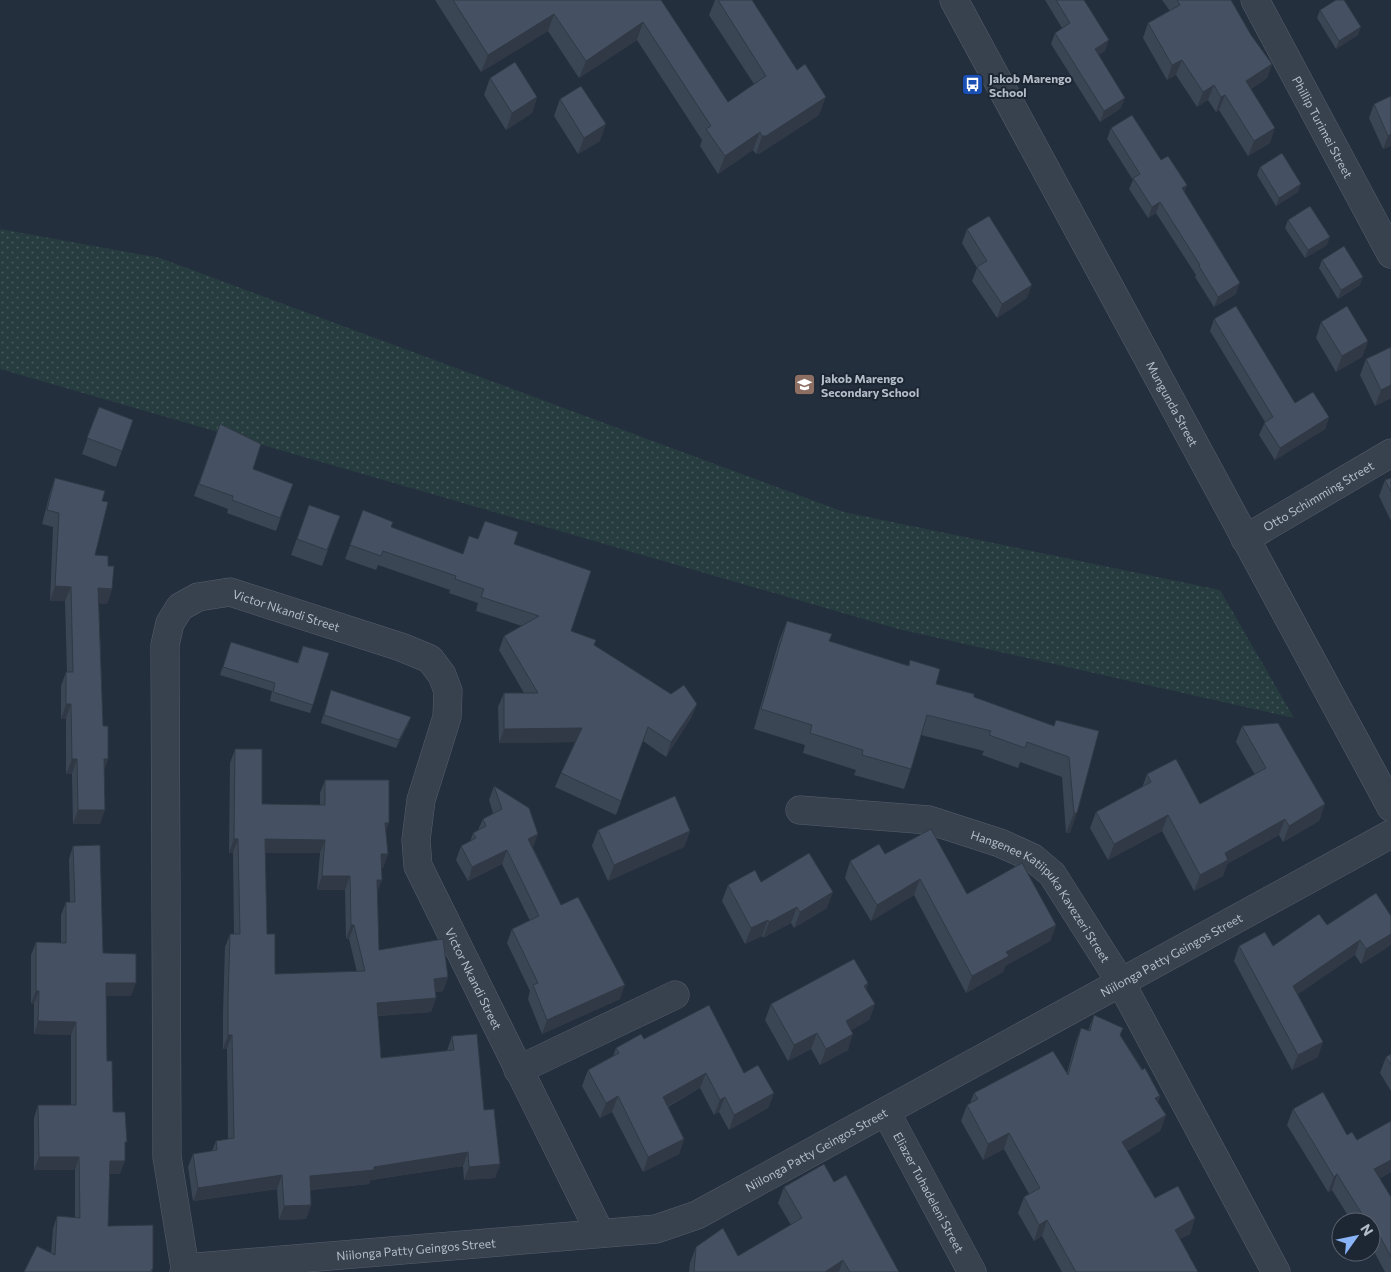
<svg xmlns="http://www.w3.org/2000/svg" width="1391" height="1272" font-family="Commissioner,sans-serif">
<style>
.grass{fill:url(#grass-dots)}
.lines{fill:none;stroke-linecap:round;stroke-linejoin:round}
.minor-casing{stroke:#565f6c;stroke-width:29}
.minor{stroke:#38414e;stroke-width:28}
.wall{fill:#3b4654;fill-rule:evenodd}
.shaded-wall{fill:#303945}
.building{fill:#455162;stroke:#303945;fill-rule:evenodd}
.labels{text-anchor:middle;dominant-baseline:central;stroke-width:4;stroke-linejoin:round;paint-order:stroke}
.poi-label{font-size:12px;font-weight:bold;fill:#b4bcc9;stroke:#1d2633;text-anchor:start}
.street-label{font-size:12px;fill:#b4bcc9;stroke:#1d2633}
</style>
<defs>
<pattern id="grass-dots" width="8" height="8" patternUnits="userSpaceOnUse" patternTransform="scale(1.25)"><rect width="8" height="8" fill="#263c3f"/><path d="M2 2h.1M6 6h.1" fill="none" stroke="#435659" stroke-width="1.8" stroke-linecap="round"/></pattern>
</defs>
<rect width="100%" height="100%" fill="#242f3e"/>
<path class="grass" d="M0,229l160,29 684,254 376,78 74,128 -396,-89 -898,-260z"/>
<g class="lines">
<defs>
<g id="minor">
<path id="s1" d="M954,0l437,807"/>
<path id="s2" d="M1255,0l136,254"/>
<path id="s3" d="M1245,539l146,-86"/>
<path id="s4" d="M800,810l129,10 71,23 33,15 19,16 68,107 156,291"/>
<path d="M518,1070l157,-75"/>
<path id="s5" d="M886,1112l86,160"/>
<path id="s6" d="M185,1268l-18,-111 -2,-512 5,-22 10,-16 18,-10 32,-5 171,55 29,12 12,16 6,16 -1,26 -26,83 -5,40 2,26 182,367"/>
<path id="s7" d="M184,1272l1,-4 471,-39 41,-14 694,-381"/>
</g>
</defs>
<use href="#minor" class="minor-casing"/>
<use href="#minor" class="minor"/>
</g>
<path class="wall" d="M435,0h226l67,102 26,-18 -45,-69 6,-15h37l67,115 -60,39h-3l-3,-4 -35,24 -18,-28 2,-6 -65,-100 -58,38 -31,-47 -67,41z
M1045,0h39l21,51 -7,4 23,53 -21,14 -49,-78 4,-11 7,-5z
M1162,0h69l20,35 21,29 -5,14 -16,11 19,54 -22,13 -29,-46 -3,2 -8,-12 -11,7 -21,-32 -9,5 -24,-42 5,-15 22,-12z
M1320,10l38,25 -22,14 -19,-31z
M490,78l47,19 -5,16 -26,17 -22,-35z
M1391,96v50l-8,3 -14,-31 5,-14z
M560,99l40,42 -22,13 -24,-38z
M1111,128l50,32 26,25 -3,7 52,102 -22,13 -19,-30 1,-2 -40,-62 -8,5 -19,-29 4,-9 -26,-41z
M1260,167l38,25 -22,14 -19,-31z
M1288,220l39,25 -22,13 -20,-30z
M967,229l60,69 -30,20 -25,-37 5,-13 -15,-25z
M1322,260l38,25 -22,14 -19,-31z
M1214,319l81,84 34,14 -4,12 -50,31 -16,-25 6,-13 -55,-91z
M1321,322l47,19 -6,16 -26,15 -20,-34z
M1391,347v51l-16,8 -15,-31 6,-16z
M99,407l34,13 -17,47 -34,-13z
M220,424l33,45 40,15 -17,47 -49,-18 1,-4 -34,-13z
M55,478l47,23 -7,54 13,11 4,23 -5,15 -8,-1 4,123 5,33 -4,11 -4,54h-27l-1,-50h-6v-55h-5v-33l5,-14h1l-2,-71h-15l3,-74 -11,-3 8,-31z
M1391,478v43l-12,-25 6,-16z
M309,505l31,11 -18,50 -31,-11z
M363,510l28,17 72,27 51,-10 57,87 23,14 77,49 26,10 -6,14 -25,39 -23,-16 -27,74 -61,-28 6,-14 14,-31 -76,1 -1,-36 6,-14h20l-25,-43 5,-14 18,-10 -46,-15 2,-8 -29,-10 1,-3 -72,-25 -2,5 -31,-11z
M787,621l42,20 79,25 2,-6 26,24 38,13 80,29 45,5 -29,102h-4l-4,-56 -42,-15 -2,6 -36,-13 2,-4 -63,-16 -10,34 -7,20 -50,-14 2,-5 -53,-17 2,-8 -51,-16 25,-88z
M231,642l66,21 6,-17 10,59 -3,8 -40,-12 2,-10 -52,-16z
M331,690l77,35 -12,23 -75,-25z
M1242,726l83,78 -6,17 -36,21 -4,-7 -52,29 -4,12 -29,15 -32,-60 -54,29 -18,-32 6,-16 46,-24 5,-14 53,30 55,-29 -19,-33z
M235,749l27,55 58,1v-12l5,-13 61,50 2,24 -5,14h-2l1,12 -5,11 2,59 69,27 -5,14 -7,1v6l-5,14 -53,4 3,42 66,-7 5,-15 32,74 16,54 -5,14 -31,2 -1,-14 -92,14 -2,4 -59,6 1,15 -5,14 -27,1 -2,-31 -84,12 -5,-34 5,-13 19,-3 4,-10 12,-2 -1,-90h-4v-36l2,-66 5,-13h4l-1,-81h-4l1,-90zM265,853h55l-3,37h28l1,49h3l8,33 -82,2 -8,-40z
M494,786l39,62 28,57 59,94 -78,35 -14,-35 2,-8 -23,-48 5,-14 18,-8 -28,-57 -34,17 -12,-21 5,-14 9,-4 3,-9 5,-3 5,-11 10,-6 -4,-13z
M598,830l92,1 -6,16 -76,34 -16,-35z
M73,846l30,107 28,43h-25l1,65 6,51 12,36 -5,26h-11l-1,52 45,42 -1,4h-128l27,-19 2,-24 4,-13 18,2v-48h-41v-52l4,-13h33v-70l-37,-1v-30h-3v-49l5,-13 25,1v-28l5,-13h4l-1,-43z
M885,854l82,40 89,31 -6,16 -45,25 -2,6 -37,21 -52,-98 -43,26 -26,-43 5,-17z
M761,882l66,26 -33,20 -3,-5 -28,15 -1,-2 -17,8 -23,-43 6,-16z
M1391,916v29l-30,19 -6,-9 -57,39 20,63 -26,13 -58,-109 5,-15h34l54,-21z
M868,983l-2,7 9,14 -6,16 -18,10 -3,20 -28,15 -9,-16 -23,12 -23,-41 6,-16z
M1094,1015l26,20 40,61 -2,6 8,13 -6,16 -33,20 28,47 40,20 -5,16 -10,5 18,33h-136l-20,-36 -8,5 -16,-28 6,-16 5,-3 -25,-45 -21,11 -22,-39 6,-16 3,-2 4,-10 93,-20 8,-29 6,-16 7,3z
M644,1039l100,34 30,20 -6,15 -39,22 -10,-18 -5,3 -14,-27 -32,19 16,32 -5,15 -36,18 -31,-60 -12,6 -18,-32 6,-16 25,-14 3,-8z
M1391,1054v37l-11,-18 6,-16z
M1293,1109l64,31 34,-19v51l-12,7 12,18v75h-6l-14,-26v-24h-19l-20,-32 -4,2 -41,-67z
M834,1182l65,90h-210l1,-9 6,-16 42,9 53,-31 -13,-22 6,-16z"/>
<path class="shaded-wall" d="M554,14l-6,17 -67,41 7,-17z
M643,22l-6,18 -58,38 7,-17z
M1361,27l-3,8 -22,14 3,-8z
M1109,40l-4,11 -14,8 4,-10z
M1182,60l-6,15 -9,5 5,-15z
M1272,64l-5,14 -27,18 6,-15z
M1214,85l-6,15 -11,7 6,-15z
M1225,95l-6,15 -3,2 5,-15z
M537,97l-5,16 -26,17 6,-17z
M826,97l-7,18 -60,39h-3l6,-18z
M1125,98l-4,10 -21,14 4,-11z
M606,124l-6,17 -22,13 6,-16z
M1275,128l-5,15 -22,13 6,-15z
M760,132l-7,18 -35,24 7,-18z
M1391,134v12l-8,3 5,-13z
M1301,184l-3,8 -22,14 3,-8z
M1187,185l-4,10 -1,-7z
M1160,202l-4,11 -8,5 4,-11z
M1330,237l-3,8 -22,13 3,-8z
M1363,277l-3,8 -22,14 3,-9z
M1240,283l-4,11 -22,13 4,-10z
M1032,285l-5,13 -30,20 5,-14z
M1368,341l-6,16 -26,15 6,-16z
M1391,385v13l-16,8 6,-16z
M1329,417l-4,12 -50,31 5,-12z
M55,586l16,1 -6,14h-15z
M98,588l14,1 -5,15 -14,-1z
M66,704h5l-5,15h-5z
M697,704l-6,14 -25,39 5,-15z
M411,717l-3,8 -12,23 3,-8z
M582,728l-5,14 -78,1 5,-14z
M72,759h5l-5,15h-6z
M104,759h4l-5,15z
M1325,804l-6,17 -36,21 6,-16z
M78,810h27l-5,14h-27z
M1074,813h3l-7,20h-4z
M1168,815l-6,16 -54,29 6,-16z
M1285,819l-6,16 -52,29 -4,12 -29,15 6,-16 25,-22z
M385,823h4l-5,14z
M690,831l-6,16 -76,34 6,-16z
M538,834l-5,14 -5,-9z
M234,839h4l-5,14h-4z
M265,839l60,1 -5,13h-60z
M507,850l-5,14 -34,17 4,-14z
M381,854h7l-5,14h-7z
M322,876h28l-5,14h-28z
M920,879l-6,16 -43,26 6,-16z
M377,880h5l-5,13z
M833,892l-6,16 -33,20 6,-16z
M797,907l-6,16 -28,15 6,-16z
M768,920l-6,16 -17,8 6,-16z
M351,925h3l-5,14h-3z
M1056,925l-6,16 -45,25 -2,6 -37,21 6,-17 34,-24z
M1391,934v11l-30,19 5,-15z
M1360,940l-5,15 -67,46 5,-15z
M448,977l-5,14 -14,2 5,-14z
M106,983h30l-5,13h-29z
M868,983l-5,16 1,-13z
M625,985l-5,14 -78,35 5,-14z
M36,991h3l-5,13h-3z
M436,998l-5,14 -59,4 5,-13z
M875,1004l-6,16 -29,17 6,-16z
M38,1021l38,1 -5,13 -37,-1z
M817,1033l-6,16 -23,12 6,-16z
M853,1034l-5,16 -28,15 6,-16z
M228,1035h4l-5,14h-4z
M1323,1042l-5,15 -26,13 6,-15z
M706,1073l-6,15 -43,24 6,-15z
M774,1093l-6,15 -39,22 5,-15z
M618,1096l-6,16 -12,6 6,-15z
M1160,1096l-6,16 1,-14z
M725,1097l-6,15 -5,3 6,-15z
M1166,1115l-6,16 -44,26 6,-15z
M1009,1133l-5,16 -21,11 5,-16z
M684,1139l-5,15 -36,18 5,-15z
M468,1152l-5,14 -92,14 -2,4 -64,6 5,-14z
M39,1157h40l-4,13h-41z
M1391,1160v12l-23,13 6,-16z
M110,1161h15l-5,13h-15z
M500,1164l-5,14 -31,2 5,-13z
M1337,1174l-5,16 -4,2 6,-15z
M282,1175l-5,14 -84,12 5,-13z
M311,1205l-5,14 -27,1 5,-14z
M1195,1218l-5,16 -21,11 6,-15z
M1047,1220l-5,16 -8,5 5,-16z
M1376,1229l-5,14v-6l2,-6z
M843,1260l-4,12h-14z"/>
<path class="building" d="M453,0h208l67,102 38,-26 -48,-76h34l45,70 8,-6 21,33 -60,39h-4l-2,-4 -35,24 -19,-27 5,-3 -68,-104 -57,39 -32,-47 -66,41z
M1056,0h28l25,40 -14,9 30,49 -21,13 -49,-78 15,-10z
M1177,0h54l20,35 21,29 -26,17 29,47 -21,13 -29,-46 -4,2 -7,-12 -11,7 -21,-32 -10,5 -24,-42 32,-18z
M1336,0h8l17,27 -22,14 -19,-31z
M515,62l22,35 -25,16 -22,-35z
M581,86l25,38 -22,14 -24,-39z
M1391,96v38l-3,2 -14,-32z
M1132,115l29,45 7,-4 19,29 -5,3 58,95 -22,14 -19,-31 1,-1 -40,-63 -8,5 -19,-29 7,-4 -29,-46z
M1282,153l19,31 -22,14 -19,-31z
M1310,206l20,31 -22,13 -20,-30z
M989,216l43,69 -30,19 -25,-37 10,-6 -20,-32z
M1344,246l19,31 -22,13 -19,-30z
M1236,306l59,97 18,-11 16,25 -49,31 -16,-25 9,-6 -59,-98z
M1347,306l21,35 -26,15 -21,-34z
M1391,347v38l-10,5 -15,-31z
M99,407l34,13 -11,31 -35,-13z
M220,424l41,20 -8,25 40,15 -13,34 -48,-18 1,-4 -34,-12z
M55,478l50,13 -3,10 6,1 -13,53 13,1v10h6l-2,23 -14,-1 5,138h5v33h-4l1,51h-27l-1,-51h-5l-1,-55h-5v-32h7l-2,-85 -16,-1 4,-73 -12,-3z
M1391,478v14l-6,-12z
M309,505l31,11 -13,34 -30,-11z
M363,510l30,12 -2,5 72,27 6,-18 9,3 7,-18 33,11 -4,12 77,27 -20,60 25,9 -2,5 77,49 13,-9 13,19 -26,38 -23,-15 -27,74 -60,-28 21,-45 -78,1v-36h34l-34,-57 35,-20 -58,-19 3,-8 -29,-10 1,-3 -73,-25 -2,5 -31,-11z
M787,621l45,13 -3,7 80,25 1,-6 30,9 -4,15 38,10v3l80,29 2,-6 43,11 -22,82h-3l-5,-56 -42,-15 -2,6 -36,-13 2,-4 -64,-16 -16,54 -49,-14 1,-5 -53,-17 2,-8 -51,-16z
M231,642l67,21 5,-17 26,7 -16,52 -40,-13 2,-9 -52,-16z
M331,690l80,27 -12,23 -75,-25z
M1278,723l47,81 -36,22 -4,-7 -60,34 3,7 -28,15 -32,-60 -54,29 -18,-32 55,-30 -4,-8 29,-15 24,45 66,-36 -24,-42z
M235,749h27v55l63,1v-25h64v43h-4l3,31h-7l1,26h-5l2,70 64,-11 5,38 -14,2 2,19 -59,5 4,55 73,-8 -2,-14 25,-2 7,76 10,-1 6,55 -31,3 -1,-15 -94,15v3l-64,6 1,29 -27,1 -2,-31 -84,13 -5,-34 24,-4 -1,-9 18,-3 -2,-103h-4v-35l2,-66h10l-2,-95h-4zM265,839l60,1 -3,36h28l1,49h3l11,46 -90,3v-40h-8z
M494,786l35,22 9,26 -10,5 33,66 17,-8 47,88 -78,35 -14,-35 5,-2 -26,-54 27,-13 -32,-66 -35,17 -11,-21 15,-8 -3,-5 13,-7 -3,-7 19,-10z
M675,796l15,35 -76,34 -16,-35z
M931,829l36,65 55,-31 34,62 -50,27 3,4 -37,20 -52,-97 -43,26 -27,-44 29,-17 6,10z
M100,845l3,108 33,1v29h-30l1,78h5l1,51h12l2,30h-2v19h-15l-2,65 45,-1v43l-3,4h-126l13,-26 18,9 2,-39 23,2 -1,-61h-40l-1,-52h38v-83l-38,-1 1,-30h-3v-49l30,1v-41h9l-2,-56z
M809,853l24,39 -33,20 -3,-5 -28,15 -1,-2 -17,8 -23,-43 27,-15 6,12z
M1376,893l15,23v18l-25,15 -6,-9 -67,46 30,56 -25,13 -59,-109 26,-14 8,14 46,-32 8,11z
M854,959l14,24 -4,3 11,18 -29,17 7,13 -27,15 -9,-16 -23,12 -23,-41z
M709,1005l35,68 14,-8 16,28 -40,22 -9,-18 -5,3 -14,-27 -43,24 21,42 -36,18 -30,-61 -12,7 -18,-33 31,-17 -3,-5 25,-14 3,5z
M1094,1015l29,13 -3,7 22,35 3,-2 15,28 -5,2 11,17 -44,27 33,56 23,-12 17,32 -20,12 23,42h-122l-29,-52 -8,5 -15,-28 16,-9 -31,-55 -21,11 -21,-39 11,-6 -4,-6 79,-42 15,24 13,-47 9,3z
M1391,1054v11l-5,-8z
M1323,1092l24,43 5,-3 5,8 34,-19v39l-17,9 17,28v60l-15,-28 -3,2 -2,-3v-6h-4l-30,-48 -3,3 -41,-68z
M824,1164l10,18 12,-7 53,97h-49l-7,-12 -18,12h-131l2,-25 27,-19 15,28 64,-38 -18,-31z"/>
<defs>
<symbol id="bus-square" viewBox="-11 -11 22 22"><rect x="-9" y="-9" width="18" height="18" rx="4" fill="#1a4fb4" stroke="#1d2633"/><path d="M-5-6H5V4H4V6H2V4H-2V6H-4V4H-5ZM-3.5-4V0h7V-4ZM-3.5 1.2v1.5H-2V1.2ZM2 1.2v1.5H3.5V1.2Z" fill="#fff"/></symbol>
<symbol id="school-square" viewBox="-11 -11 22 22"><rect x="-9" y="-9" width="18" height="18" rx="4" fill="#8d6e63" stroke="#1d2633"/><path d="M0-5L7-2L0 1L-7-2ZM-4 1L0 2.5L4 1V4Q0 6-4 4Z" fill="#fff"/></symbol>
</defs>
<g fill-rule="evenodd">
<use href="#bus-square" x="960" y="72" width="25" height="25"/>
<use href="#school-square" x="792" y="372" width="25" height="25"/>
</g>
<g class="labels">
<g class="poi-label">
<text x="989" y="78">Jakob Marengo<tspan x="989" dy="14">School</tspan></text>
<text x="821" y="378">Jakob Marengo<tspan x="821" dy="14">Secondary School</tspan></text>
</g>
<g class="street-label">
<text stroke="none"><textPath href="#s2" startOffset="144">Phillip Turimei Street</textPath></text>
<text stroke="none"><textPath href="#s1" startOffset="459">Mungunda Street</textPath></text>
<text stroke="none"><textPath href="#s3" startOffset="85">Otto Schimming Street</textPath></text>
<text stroke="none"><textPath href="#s6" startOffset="778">Victor Nkandi Street</textPath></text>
<text stroke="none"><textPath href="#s4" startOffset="271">Hangenee Katiipuka Kavezeri Street</textPath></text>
<text stroke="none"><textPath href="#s7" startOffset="1061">Niilonga Patty Geingos Street</textPath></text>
<text stroke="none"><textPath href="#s6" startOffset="1272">Victor Nkandi Street</textPath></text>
<text stroke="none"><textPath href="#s7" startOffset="656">Niilonga Patty Geingos Street</textPath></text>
<text stroke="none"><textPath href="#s5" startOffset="91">Eliazer Tuhadeleni Street</textPath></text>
<text stroke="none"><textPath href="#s7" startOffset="236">Niilonga Patty Geingos Street</textPath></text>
</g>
</g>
<g transform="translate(1356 1237) rotate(57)"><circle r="24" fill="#1d2633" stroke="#59626f"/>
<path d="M0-4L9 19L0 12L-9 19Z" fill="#8ab4f8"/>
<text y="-8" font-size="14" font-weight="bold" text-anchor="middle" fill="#b4bcc9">N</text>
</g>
</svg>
